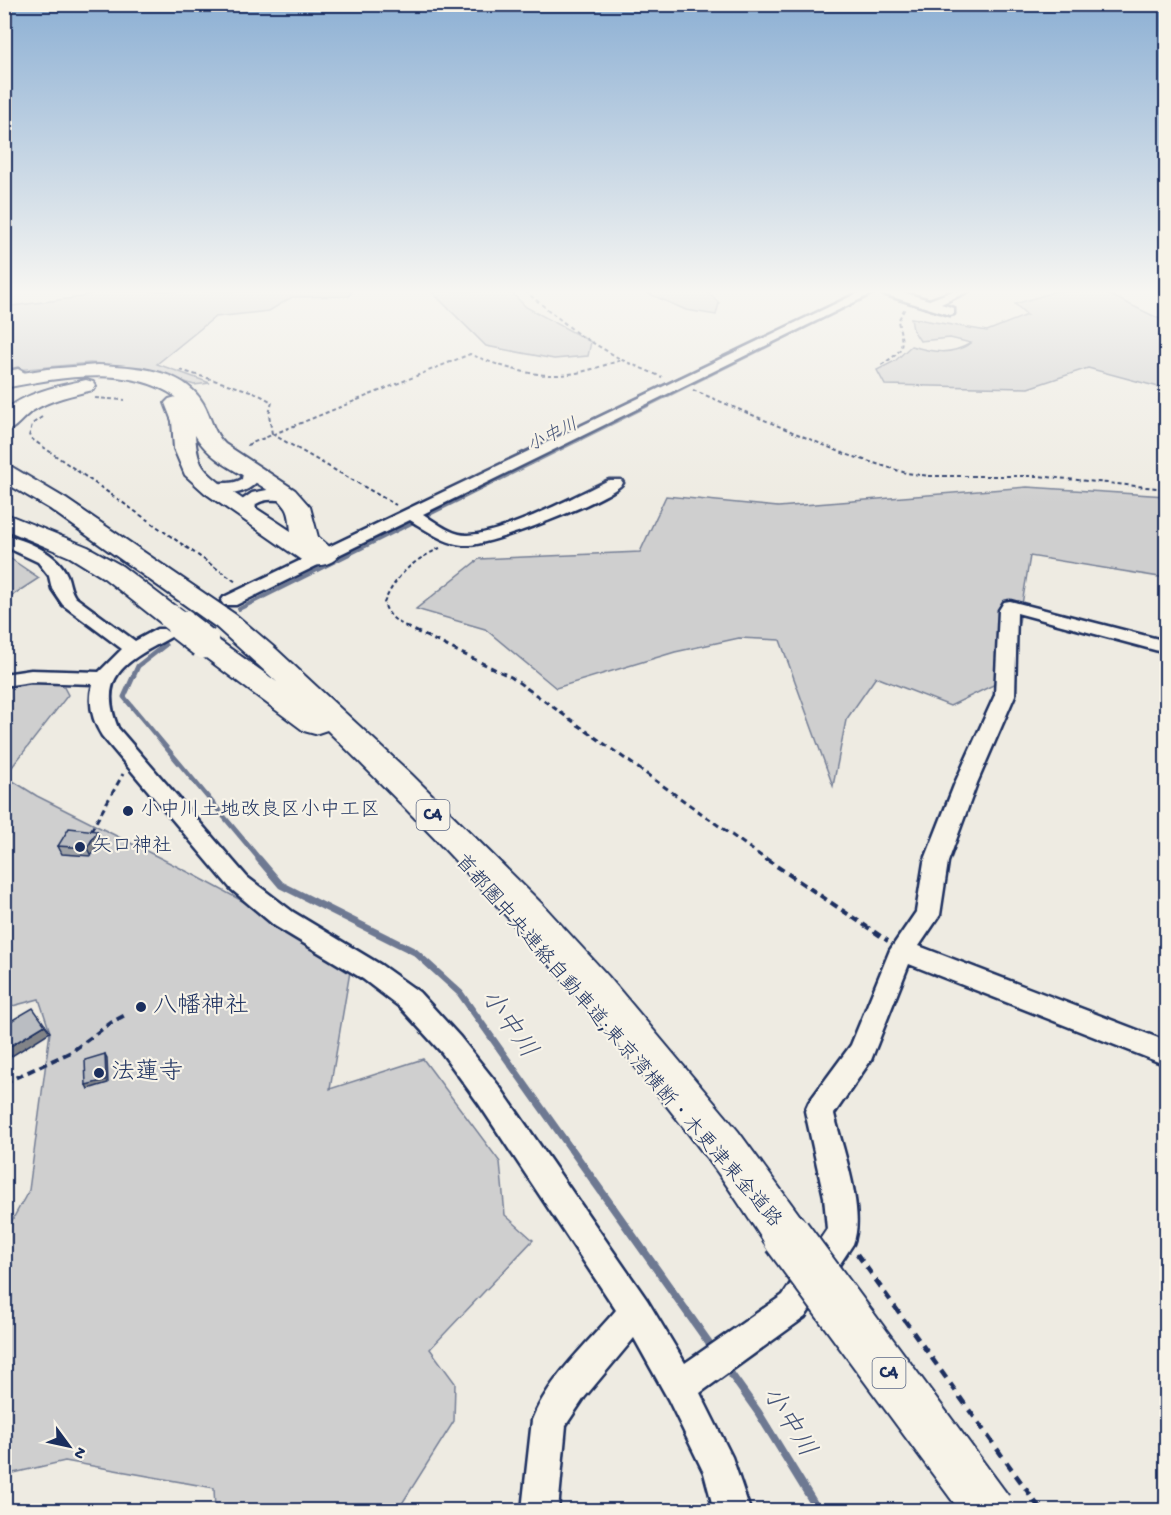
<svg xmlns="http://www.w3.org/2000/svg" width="1171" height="1515" font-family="'Gochi Hand','Klee One',sans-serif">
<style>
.green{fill:#cfcfcf;stroke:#757f96;stroke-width:1.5}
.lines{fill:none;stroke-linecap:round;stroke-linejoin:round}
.stream-far4{stroke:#6e7992;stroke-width:3}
.stream-far3{stroke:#6e7992;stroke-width:4}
.stream-far2{stroke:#6e7992;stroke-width:5}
.stream-far1{stroke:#6e7992;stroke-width:7}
.stream{stroke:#6e7992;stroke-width:8}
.minor-casing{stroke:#1b2f5e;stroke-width:5}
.highway-casing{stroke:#1b2f5e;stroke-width:4}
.path-far3{stroke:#1b2f5e;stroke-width:2;stroke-dasharray:4 3;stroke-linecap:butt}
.path-far2{stroke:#1b2f5e;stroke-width:3;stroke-dasharray:6 4.5;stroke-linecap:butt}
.path-far1{stroke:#1b2f5e;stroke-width:4;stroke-dasharray:8 5;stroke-linecap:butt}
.path{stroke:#1b2f5e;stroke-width:4.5;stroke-dasharray:9 7;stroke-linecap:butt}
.minor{fill:#f7f3e8;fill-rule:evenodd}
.highway{fill:#f7f3e8;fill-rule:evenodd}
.highway-bridge-far2-casing{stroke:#1b2f5e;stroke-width:28;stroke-linecap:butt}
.highway-bridge-far1-casing{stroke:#1b2f5e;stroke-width:35;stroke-linecap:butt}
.highway-bridge-casing{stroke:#1b2f5e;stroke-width:52;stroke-linecap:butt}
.highway-bridge-far2{stroke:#f7f3e8;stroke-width:25}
.highway-bridge-far1{stroke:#f7f3e8;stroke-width:31}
.highway-bridge{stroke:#f7f3e8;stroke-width:48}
.wall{fill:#a0a3a7;stroke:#1b2f5e;stroke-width:1.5}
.shaded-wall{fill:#828488;stroke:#1b2f5e;stroke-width:1.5}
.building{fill:#babdc2;stroke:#1b2f5e;stroke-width:1.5}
.poi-dot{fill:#1b2f5e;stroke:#f7f3e8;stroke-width:2}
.labels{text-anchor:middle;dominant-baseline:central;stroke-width:4.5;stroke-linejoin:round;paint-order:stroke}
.far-water-label{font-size:18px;font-style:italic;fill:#455478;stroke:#f7f3e8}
.shield{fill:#f7f3e8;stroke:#5d6a87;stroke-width:1.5}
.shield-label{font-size:18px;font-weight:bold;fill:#1b2f5e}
.poi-label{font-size:20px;fill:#1b2f5e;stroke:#f7f3e8;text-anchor:start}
.street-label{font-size:20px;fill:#1b2f5e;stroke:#f7f3e8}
.near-poi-label{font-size:24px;fill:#1b2f5e;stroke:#f7f3e8;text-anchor:start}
.near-water-label{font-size:26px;font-style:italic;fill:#455478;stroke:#f7f3e8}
</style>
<rect width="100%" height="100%" fill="#eeebe2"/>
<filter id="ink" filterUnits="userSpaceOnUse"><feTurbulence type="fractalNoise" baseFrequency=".0167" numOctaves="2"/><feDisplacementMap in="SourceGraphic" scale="12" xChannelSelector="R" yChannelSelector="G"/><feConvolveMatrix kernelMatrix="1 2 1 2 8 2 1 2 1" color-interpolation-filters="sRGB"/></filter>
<g filter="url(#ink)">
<path class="green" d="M96,291h256l-3,5 -57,1 -23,14 -54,6 -58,47 53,19 -16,2 -52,-18 -52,-4 -85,8 -1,-64 78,-10z
M431,291h79l16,16 65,35 -3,14 -34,3 -68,-13z
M643,291h64l12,12 -3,12 -30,-5z
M1057,291h45l64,31v67l-78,-21 -60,20 -143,-3 -8,-15 18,-9 16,-15c22,6 39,10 60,-3l-21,-5 -30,3 -7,-11 -2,-12 76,13 40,-16 -12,-11z
M1027,487l139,9v82l-136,-22 -20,121 -60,29 -74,-29 -30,43 -13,66 -53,-146 -41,-2 -64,14 -119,36 -71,-59 -69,-20 63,-50 161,-7 26,-56 112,11z
M5,555l34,23 -34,22z
M58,676l10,19 -63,81v-91z
M5,776l32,20 159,80 156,84 -22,129 93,-30 77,103 5,53 28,25 -103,109 25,34 -1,38 -56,89h-183l-1,-22 -149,-27 -60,14v-242l24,-43 21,-158 -11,-33 -34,9z"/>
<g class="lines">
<path class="stream-far4" d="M577,441l302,-150"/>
<path class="stream-far3" d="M239,609l341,-170"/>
<path class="stream-far2" d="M165,645l-27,21 -14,31 137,164"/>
<path class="stream-far1" d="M259,859l22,26 134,67 45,41 113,159"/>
<path class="stream" d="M572,1150l142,200
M726,1367l32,45 60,98"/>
<defs>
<path id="minor" d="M862,291h15l-454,223c11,7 23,17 36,20 31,8 120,-40 150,-54h12l2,3c-13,17 -130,61 -154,62 -22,1 -41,-14 -59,-25l-174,85h-12l-3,-4 3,-4z
M881,291h18l30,9 24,-9h16l-28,13 13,4v6l-4,1 -67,-21z
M18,369l7,4 -2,3 -19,4v-8z
M249,466l8,5 1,9c-12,16 -33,16 -51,11l-2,-3c10,-9 25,-1 37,-9l2,-11z
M272,489l23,4 2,3c-10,10 -26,-2 -41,8l-2,11h-12l-2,-3 2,-12 10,-7z
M4,535c22,5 54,18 63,40 3,8 3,15 8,22l60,44 22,-12h14l2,4 -2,4c-43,24 -75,37 -53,91l129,149 46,35 88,53 38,27 41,45 39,49 148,214 38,63 98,-68 44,-66 -3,-32 -19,-86 4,-9 42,-57 39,-95 26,-38 8,-50 31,-79 40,-88 4,-85 5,-8 6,-1 156,40v12l-149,-40 -2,82 -38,88 -29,79 -8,53 -21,31 247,95v24l-257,-101 -38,96 -37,54c8,33 32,98 19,130l-48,73 -105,76 32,64 18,53h-36l-10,-37 -36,-74 -34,-61 -50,60 -18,27 -8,85h-36l10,-90c17,-42 55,-76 84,-110l-137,-206 -37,-51 -41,-45 -38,-29 -88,-53 -44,-37 -129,-153c-10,-16 -14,-34 -9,-52l-62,-2 -27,4v-12l27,-4 68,2 23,-23 -59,-44 -11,-16 -3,-13 -11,-14 -34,-16z"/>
<path id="highway" d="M98,365c36,2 85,3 105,38 8,14 10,30 22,41l70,46 15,17 8,30 21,18c-7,10 -21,12 -32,9l-102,-71 -20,-18 -11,-26 -2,-28 -7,-18 4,-4 7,-2c-48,-33 -118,-19 -172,-9v-12l43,-7zM195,435c23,38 69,42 91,73 4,6 4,15 5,23 -20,-14 -76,-47 -88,-64 -6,-9 -7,-22 -8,-32z
M86,380l7,2 3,4 -3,4c-20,5 -41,9 -59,20 -11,6 -18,20 -30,22v-21c23,-19 53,-25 82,-31z
M4,465l8,2 54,32 170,116 40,34 135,125 131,130 66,72 130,155 65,89 7,16 -7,16 -16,7 -16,-7c-21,-31 -41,-64 -64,-94 -116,-153 -243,-295 -380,-428l-12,4 -11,-3 -110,-82 -4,-6 4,-6 10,-3 10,3 63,45 -61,-55 -166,-118 -46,-27z
M4,513l84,34 34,19 59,45 4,6 -4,6 -10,2 -10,-2 -57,-45 -34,-21 -66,-28z"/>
</defs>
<use href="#minor" class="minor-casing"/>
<use href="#highway" class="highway-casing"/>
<path class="path-far3" d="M525,291l53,43 44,26 40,17
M881,365c24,-15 23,-17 17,-44l7,-13
M180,370l74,22 18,10 -3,12 3,20
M693,390l152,64 61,19 23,3h109l128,13
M95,398l30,2
M42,417l-10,7 -3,13 207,145
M272,434l124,71
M247,445l223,-91c34,14 69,26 106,19 16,-3 31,-9 46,-13
M408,627c-12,-5 -20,-11 -24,-24 12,-28 28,-42 56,-55"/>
<path class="path-far2" d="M405,626l106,51 257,184
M91,831l32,-57"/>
<path class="path-far1" d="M766,859l122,82
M4,1083l67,-31 41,-30 15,-8"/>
<path class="path" d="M857,1254l184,256"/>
<use href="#minor" class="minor"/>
<use href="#highway" class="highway"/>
<defs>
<path id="highway-bridge-far2" d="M171,617l13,10"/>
<path id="highway-bridge-far1" d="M182,626l22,17"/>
<path id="highway-bridge" d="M787,1236l202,274"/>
</defs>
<use href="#highway-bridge-far2" class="highway-bridge-far2-casing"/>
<use href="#highway-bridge-far1" class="highway-bridge-far1-casing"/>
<use href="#highway-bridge" class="highway-bridge-casing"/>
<use href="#highway-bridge-far2" class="highway-bridge-far2"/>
<use href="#highway-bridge-far1" class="highway-bridge-far1"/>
<use href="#highway-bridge" class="highway-bridge"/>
</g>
<path class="wall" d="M101,839l-10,17 -29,-2 -4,-8z"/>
<path class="shaded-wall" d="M97,831l4,8 -10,17 -4,-8z
M45,1025l5,7 -46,29v-11z
M105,1054l2,4 1,25 -20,6 -2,-4z"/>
<path class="building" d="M69,828l28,3 -10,17 -29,-2z
M33,1008l12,17 -41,25v-25z
M105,1054l1,26 -20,5 -1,-25z"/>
</g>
<linearGradient id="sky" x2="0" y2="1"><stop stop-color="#8db0d4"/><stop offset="0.58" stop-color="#f7f6f2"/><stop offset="1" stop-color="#f7f6f2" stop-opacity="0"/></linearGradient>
<rect width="1171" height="503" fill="url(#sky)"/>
<g class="poi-dot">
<circle cx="128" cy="811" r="6"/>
<circle cx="80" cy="847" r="6"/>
<circle cx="141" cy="1007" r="6"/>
<circle cx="99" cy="1073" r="6"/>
</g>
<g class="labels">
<g class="far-water-label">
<text transform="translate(553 436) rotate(-26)">小中川</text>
</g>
<g class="shield">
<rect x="416.5" y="800" width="33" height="30" rx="4.5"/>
<rect x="872.5" y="1358" width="33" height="30" rx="4.5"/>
</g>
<g class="shield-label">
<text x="433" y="815">C4</text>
<text x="889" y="1373">C4</text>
</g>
<g class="poi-label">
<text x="140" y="811">小中川土地改良区小中工区</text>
<text x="92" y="847">矢口神社</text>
</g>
<g class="street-label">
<text transform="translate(617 1042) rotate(49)">首都圏中央連絡自動車道;東京湾横断・木更津東金道路</text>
</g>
<g class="near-poi-label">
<text x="153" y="1007">八幡神社</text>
<text x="111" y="1073">法蓮寺</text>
</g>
<g class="near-water-label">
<text transform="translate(507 1025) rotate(55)">小中川</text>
<text transform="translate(787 1423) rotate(58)">小中川</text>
</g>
</g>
<rect width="1171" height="1515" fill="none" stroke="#f7f3e8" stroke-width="24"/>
<rect x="12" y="12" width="1147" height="1491" fill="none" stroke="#1b2f5e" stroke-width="2" filter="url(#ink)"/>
<g transform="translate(69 1446) rotate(123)" stroke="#f7f3e8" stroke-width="4.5" paint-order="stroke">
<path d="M0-4.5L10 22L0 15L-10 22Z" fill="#1b2f5e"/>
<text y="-9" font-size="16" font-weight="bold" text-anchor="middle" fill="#1b2f5e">N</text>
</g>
</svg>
